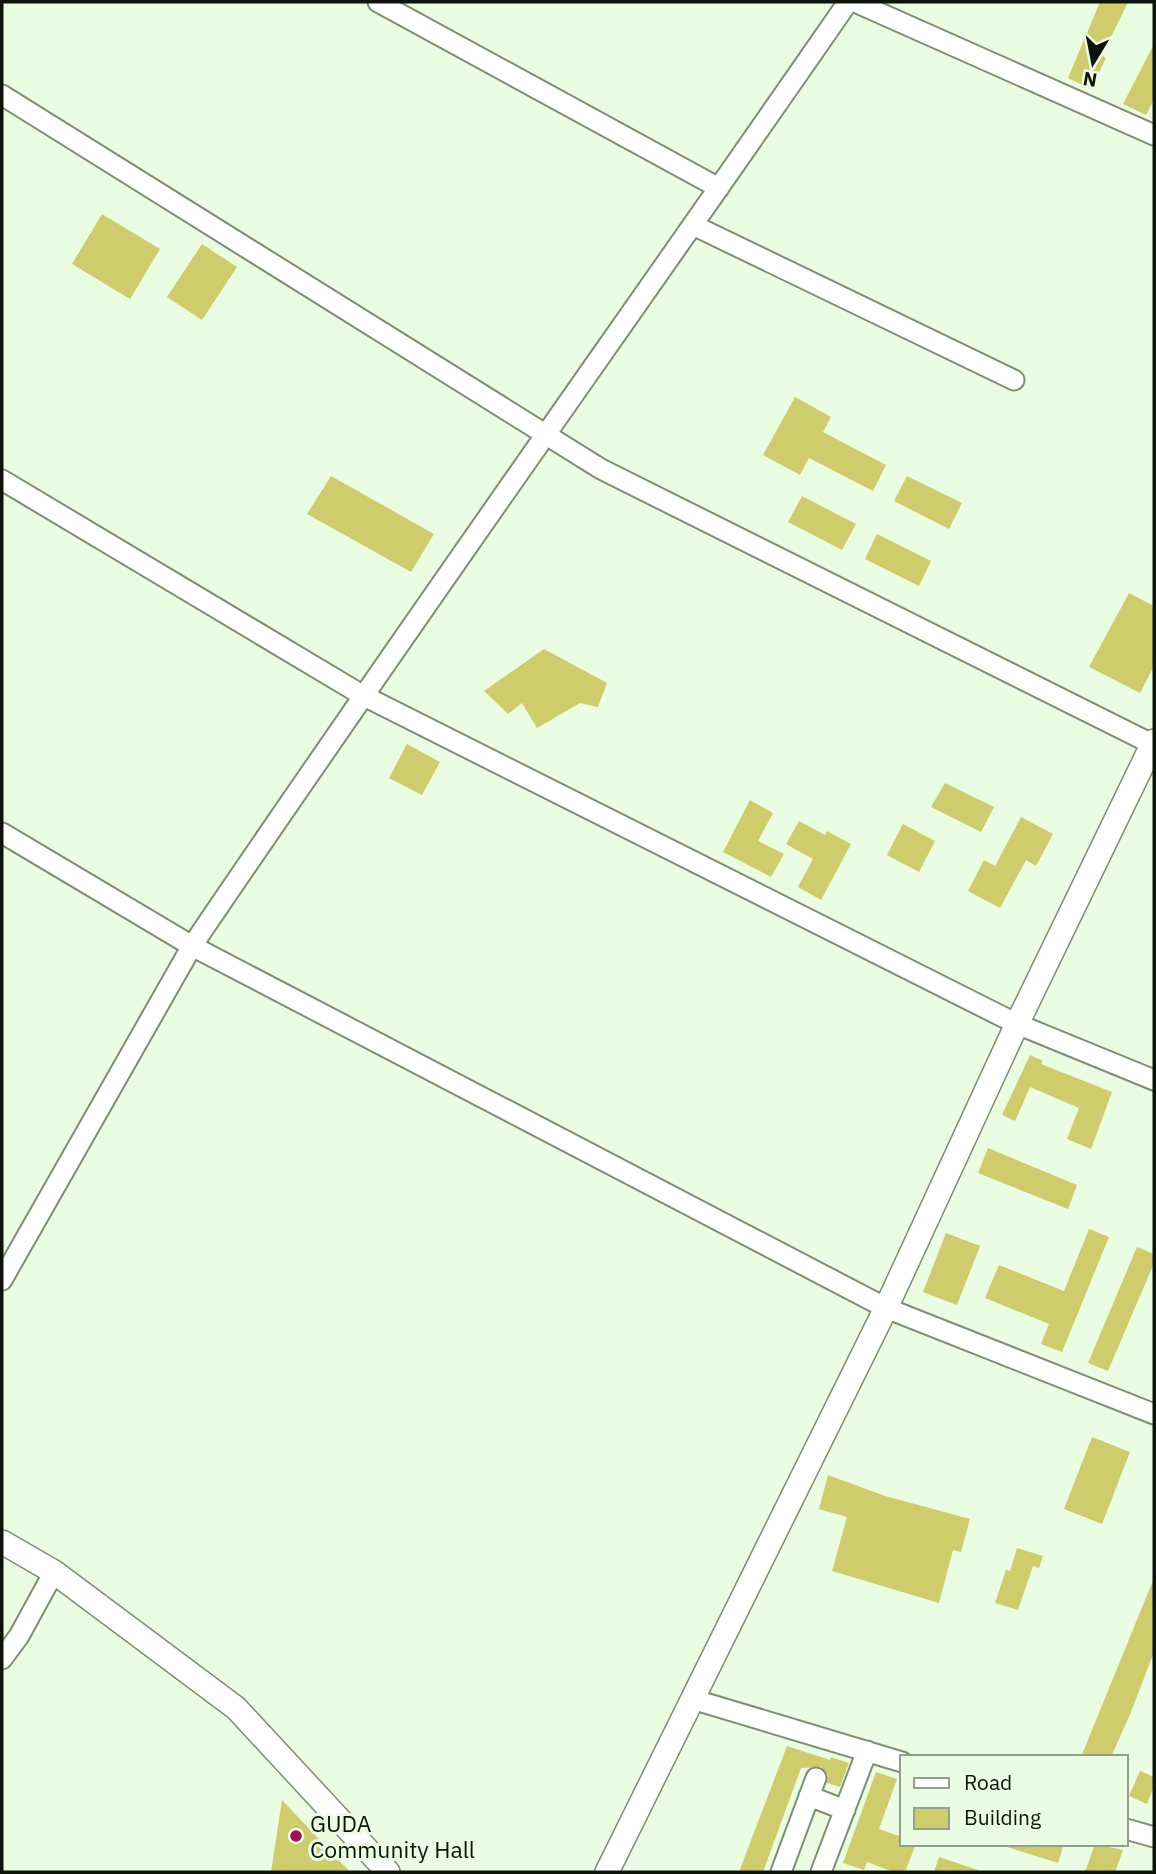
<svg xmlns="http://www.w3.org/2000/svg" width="1156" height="1874" font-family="'IBM Plex Sans',sans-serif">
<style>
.building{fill:#cfcc6b}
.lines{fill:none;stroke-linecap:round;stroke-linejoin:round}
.minor-casing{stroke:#7e8e75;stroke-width:23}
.tertiary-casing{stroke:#7e8e75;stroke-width:26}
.minor{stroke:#fff;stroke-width:19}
.tertiary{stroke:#fff;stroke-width:23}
.poi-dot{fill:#a00e55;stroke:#eafce1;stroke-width:2.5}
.labels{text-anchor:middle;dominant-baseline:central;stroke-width:6;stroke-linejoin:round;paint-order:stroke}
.poi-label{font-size:23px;fill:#0e140b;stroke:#eafce1;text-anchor:start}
</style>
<rect width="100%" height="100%" fill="#eafce1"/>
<path class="building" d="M1100,2h28l-26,54 4,2 -15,31 -23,-11z
M1154,44v55l-8,16 -23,-11z
M102,214l58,35 -30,50 -58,-35z
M202,244l35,23 -35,53 -35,-23z
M795,397l36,20 -8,15 63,33 -13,26 -64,-33 -9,17 -37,-20z
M331,476l103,58 -23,38 -104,-58z
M907,476l55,27 -13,26 -55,-28z
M802,496l54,28 -14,26 -54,-28z
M877,534l54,27 -12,25 -54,-27z
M1129,593l25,13v60l-14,27 -51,-26z
M544,649l63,34 -9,24 -18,-4 -43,25 -15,-25 -14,11 -24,-23z
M407,744l33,18 -18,33 -33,-17z
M945,783l49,24 -13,25 -50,-25z
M750,800l23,13 -15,28 26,13 -13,23 -48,-25z
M1021,817l32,17 -17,32 -10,-6 -26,48 -32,-17 16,-31 11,6z
M799,821l26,14 2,-4 24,13 -30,56 -23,-13 15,-28 -27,-15z
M903,824l32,17 -16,31 -32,-17z
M1030,1055l13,6 -2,3 71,28 -21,57 -24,-10 12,-31 -49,-21 -15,34 -13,-6z
M988,1148l89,37 -9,24 -90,-36z
M1089,1229l20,8 -47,115 -21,-8 8,-20 -64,-26 14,-33 65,26z
M946,1233l34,13 -23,59 -34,-13z
M1137,1247l17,7v9l-46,108 -20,-8z
M1092,1437l38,15 -28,72 -38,-15z
M828,1475l57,21 85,23 -9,33 -8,-2 -14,53 -107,-32 15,-54 -28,-8z
M1017,1548l26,8 -4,12 -6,-2 -15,44 -23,-7 11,-33 4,1z
M1154,1578v74l-23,60 -20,45h-30z
M787,1746l43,14 1,-3 18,6 -9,24 -13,-4 1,-8 -7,-8 -20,1 -38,104h-24z
M1140,1771l14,6v9l-7,18 -18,-8z
M876,1772l21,7 -18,50 23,8v7h14l-11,28h-11l-27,-10 -3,8 -21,-7z
M282,1800l68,72h-79z
M1008,1844h56l-6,19 -51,-16z
M1095,1844l28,6 -8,22h-30z
M939,1857l39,13v2h-44z"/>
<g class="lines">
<defs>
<path id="minor" d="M378,2l341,186
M855,2l299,133
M2,95l599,374 553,276
M695,226l319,154
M2,480l360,215 655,329 137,56
M2,833l190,113c215,-318 438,-629 656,-944
M2,1280l190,-334 694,362 268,106
M2,1659l17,-23 35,-64
M692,1699l210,63
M809,1796l36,14
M1126,1829l28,8
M781,1872l35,-94
M821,1872l46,-121"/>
<path id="tertiary" d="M2,1542l52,30 182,136 152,164
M607,1872l279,-564 131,-284 137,-283"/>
</defs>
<use href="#minor" class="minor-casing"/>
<use href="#tertiary" class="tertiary-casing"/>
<use href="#minor" class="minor"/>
<use href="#tertiary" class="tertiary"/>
</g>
<circle class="poi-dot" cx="296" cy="1836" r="7"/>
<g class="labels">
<g class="poi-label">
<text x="310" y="1823">GUDA<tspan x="310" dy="26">Community Hall</tspan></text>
</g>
</g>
<rect width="1156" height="1874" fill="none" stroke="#0e140b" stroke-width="7"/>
<rect x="900" y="1755" width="228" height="91" fill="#eafce1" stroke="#929f8b" stroke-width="2"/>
<rect x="914" y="1778" width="35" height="10" fill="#ffffff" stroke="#929f8b" stroke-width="2"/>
<text x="964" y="1790" font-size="21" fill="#0e140b">Road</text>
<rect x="914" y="1808" width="35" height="21" fill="#cfcc6b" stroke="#929f8b" stroke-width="2"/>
<text x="964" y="1825" font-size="21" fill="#0e140b">Building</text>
<g transform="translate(1093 63) rotate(190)" stroke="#eafce1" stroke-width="5" paint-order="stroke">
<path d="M0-5L12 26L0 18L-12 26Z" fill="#0e140b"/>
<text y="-10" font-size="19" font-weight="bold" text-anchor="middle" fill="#0e140b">N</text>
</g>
</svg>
